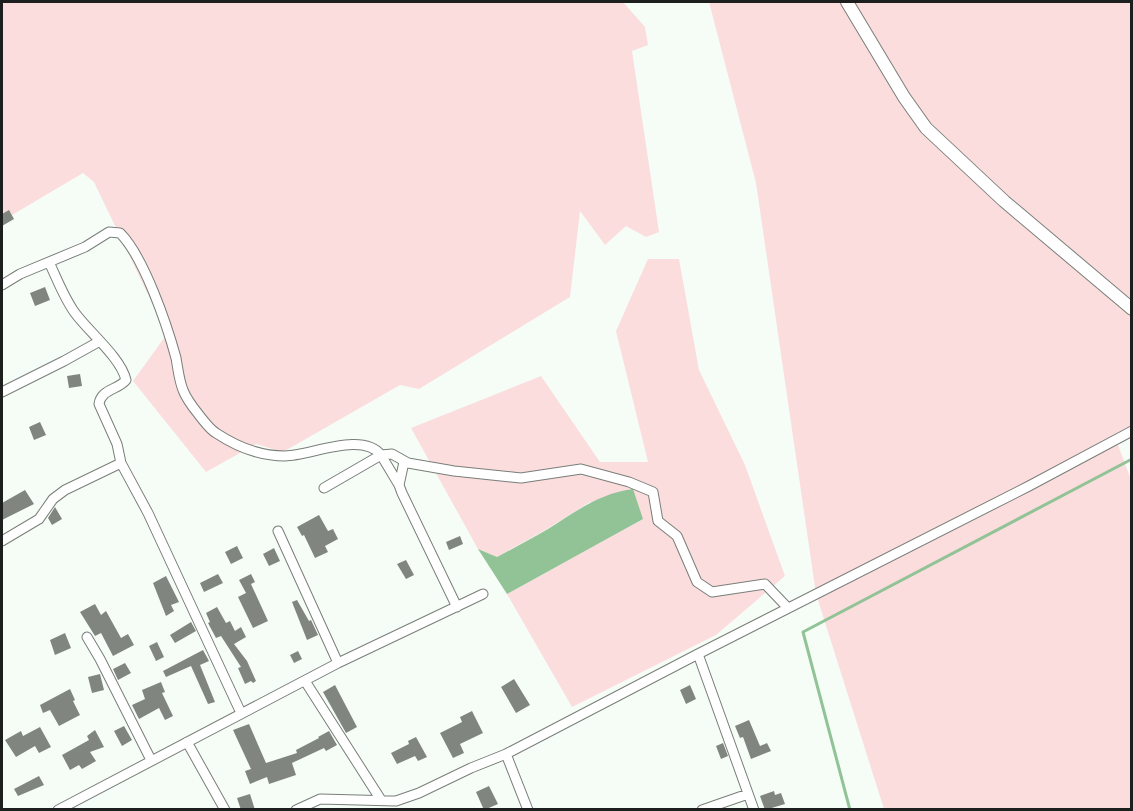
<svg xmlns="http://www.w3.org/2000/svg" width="1133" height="811" font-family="Montserrat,sans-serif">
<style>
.green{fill:#fbddde}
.water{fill:#91c396}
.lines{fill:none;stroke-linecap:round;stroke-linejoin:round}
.stream{stroke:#91c396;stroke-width:3}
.building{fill:#808580}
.street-casing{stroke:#797e79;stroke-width:11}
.secondary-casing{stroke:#797e79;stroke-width:14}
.street{stroke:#fff;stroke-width:9}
.secondary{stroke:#fff;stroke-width:12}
</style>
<rect width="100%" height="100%" fill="#f6fdf7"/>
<path class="green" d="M2,2h621l22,25 3,18 -16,6 27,181 -13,5 -20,-11 -21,19 -25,-34 -10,86 -151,92 -19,-4 -117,67 -27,-8 -50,28 -73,-91 34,-47 -73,-152 -11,-9 -81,48z
M709,2h422l1,429 -16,9 16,42 -1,327h-247l-68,-215 -60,-411z
M648,259h31l20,111 46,95 40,111 -69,59 -144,72 -65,-113 136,-75 -53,-17 -43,27 -50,28 -19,-8 -67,-121 130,-52 59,86h48l-32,-131z"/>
<path class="water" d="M633,489l10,30 -136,75 -29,-45 19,8c17,-9 34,-18 51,-28 27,-17 52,-36 85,-40z"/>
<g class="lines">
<path class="stream" d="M850,810l-47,-178 329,-173"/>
</g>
<path class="building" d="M9,210l5,9 -12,7v-12z
M45,287l5,13 -15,6 -5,-13z
M80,374l2,12 -13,2 -2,-12z
M40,422l6,13 -12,5 -5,-13z
M25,490l9,14 -32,16v-17z
M55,507l7,12 -10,6 -4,-7z
M319,515l9,16 5,-2 5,10 -13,7 3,6 -13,6 -11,-23 -2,1 -5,-9z
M460,536l3,8 -14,6 -3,-8z
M237,546l6,12 -12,6 -6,-12z
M274,548l6,13 -11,5 -6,-12z
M406,560l8,15 -8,4 -9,-15z
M218,574l5,9 -19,9 -4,-9z
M251,574l4,8 -4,2 17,37 -15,7 -15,-31 8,-4 -7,-13z
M166,576l13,26 -8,3 3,6 -8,5 -13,-33z
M297,600l12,21 2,-1 7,15 -11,5 -15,-38z
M95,604l6,11 5,-4 15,27 7,-4 6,11 -21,11 -12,-23 -6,3 -15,-24z
M217,607l9,16 4,-2 5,10 6,-4 5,10 -12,7 13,17 9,20 -3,2 -2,-2 -6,3 -7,-16 3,-1 -20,-31 -5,2 -8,-15 2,-1 -4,-9z
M191,622l5,9 -21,12 -5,-8z
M65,633l6,15 -16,7 -5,-15z
M157,642l7,15 -8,4 -7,-15z
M203,650l6,11 -9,4 15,37 -7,2 -17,-38 -25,11 -3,-6z
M298,651l4,8 -8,4 -4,-8z
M125,663l6,10 -13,7 -5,-11z
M100,674l4,16 -12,3 -4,-16z
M514,679l16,26 -14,8 -15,-26z
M161,682l4,10 -3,1 11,23 -8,4 -6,-12 -20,11 -7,-14 13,-6 -3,-9z
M335,685l22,42 -11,6 -23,-41z
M690,685l6,14 -10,5 -6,-14z
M70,689l5,11 -2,1 7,14 -21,11 -9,-16 -7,3 -3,-8z
M472,711l11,22 -23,11 4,9 -11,5 -13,-25 22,-11 -2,-5z
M749,720l11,26 7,-3 4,8 -20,8 -8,-22 -3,1 -5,-12z
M249,724l17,39 31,-10 -1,-3 23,-12 -1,-1 11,-6 8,14 -11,6 -2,-3 -32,15 4,12 -27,9 -2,-7 -17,7 -5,-13 6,-2 -18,-39z
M124,726l8,14 -10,6 -8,-15z
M40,727l11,20 -12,6 -4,-7 -19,11 -11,-17 16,-9 2,5z
M95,730l9,17 -14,5 6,9 -14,8 -3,-4 -9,5 -8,-15 27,-15 -2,-4z
M416,737l11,20 -9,4 -3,-5 -18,8 -6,-11 18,-9 -1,-3z
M723,743l5,13 -7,3 -5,-13z
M39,776l5,9 -26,11 -4,-7z
M489,786l9,18 -14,6 -8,-18z
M774,791l1,4 6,-2 4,11 -20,6 -5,-14z
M250,794l5,16h-14l-4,-12z"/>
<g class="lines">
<defs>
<path id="street" d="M49,262c8,17 15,36 26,51 14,19 46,45 51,67 -8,10 -25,9 -27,24l18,40 4,19 27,50 93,200
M2,285l18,-11 65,-27 24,-15 11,1c24,24 47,92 56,125 2,11 3,22 7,32 4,11 13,21 20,30 4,5 8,10 13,13 21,14 44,23 69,23 25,0 77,-25 96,-1l11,-1 16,9 46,8 67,7 60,-9 48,13 24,10 5,29 19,15 20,46 15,10 53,-8 23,24
M2,392l62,-31 36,-20
M404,462l-5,23 3,8 55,114
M324,488l57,-33 18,30
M278,531l60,132
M2,541l37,-22 14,-20 12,-9 56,-27
M87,637l13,22 51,101
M698,654l56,156
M305,681l76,119
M187,742l38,68
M506,754l22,56
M58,810l280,-147 145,-69
M296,810l24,-11 76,2 23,-8 52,-25 35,-14 192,-100 331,-168 103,-55
M702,810l46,-16"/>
<path id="secondary" d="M847,2l57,95 22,31 78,73 128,108"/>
</defs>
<use href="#street" class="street-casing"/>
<use href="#secondary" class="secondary-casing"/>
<use href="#street" class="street"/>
<use href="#secondary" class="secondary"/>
</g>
<rect width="1133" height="811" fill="none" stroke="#1c1f1d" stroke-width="6"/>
</svg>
